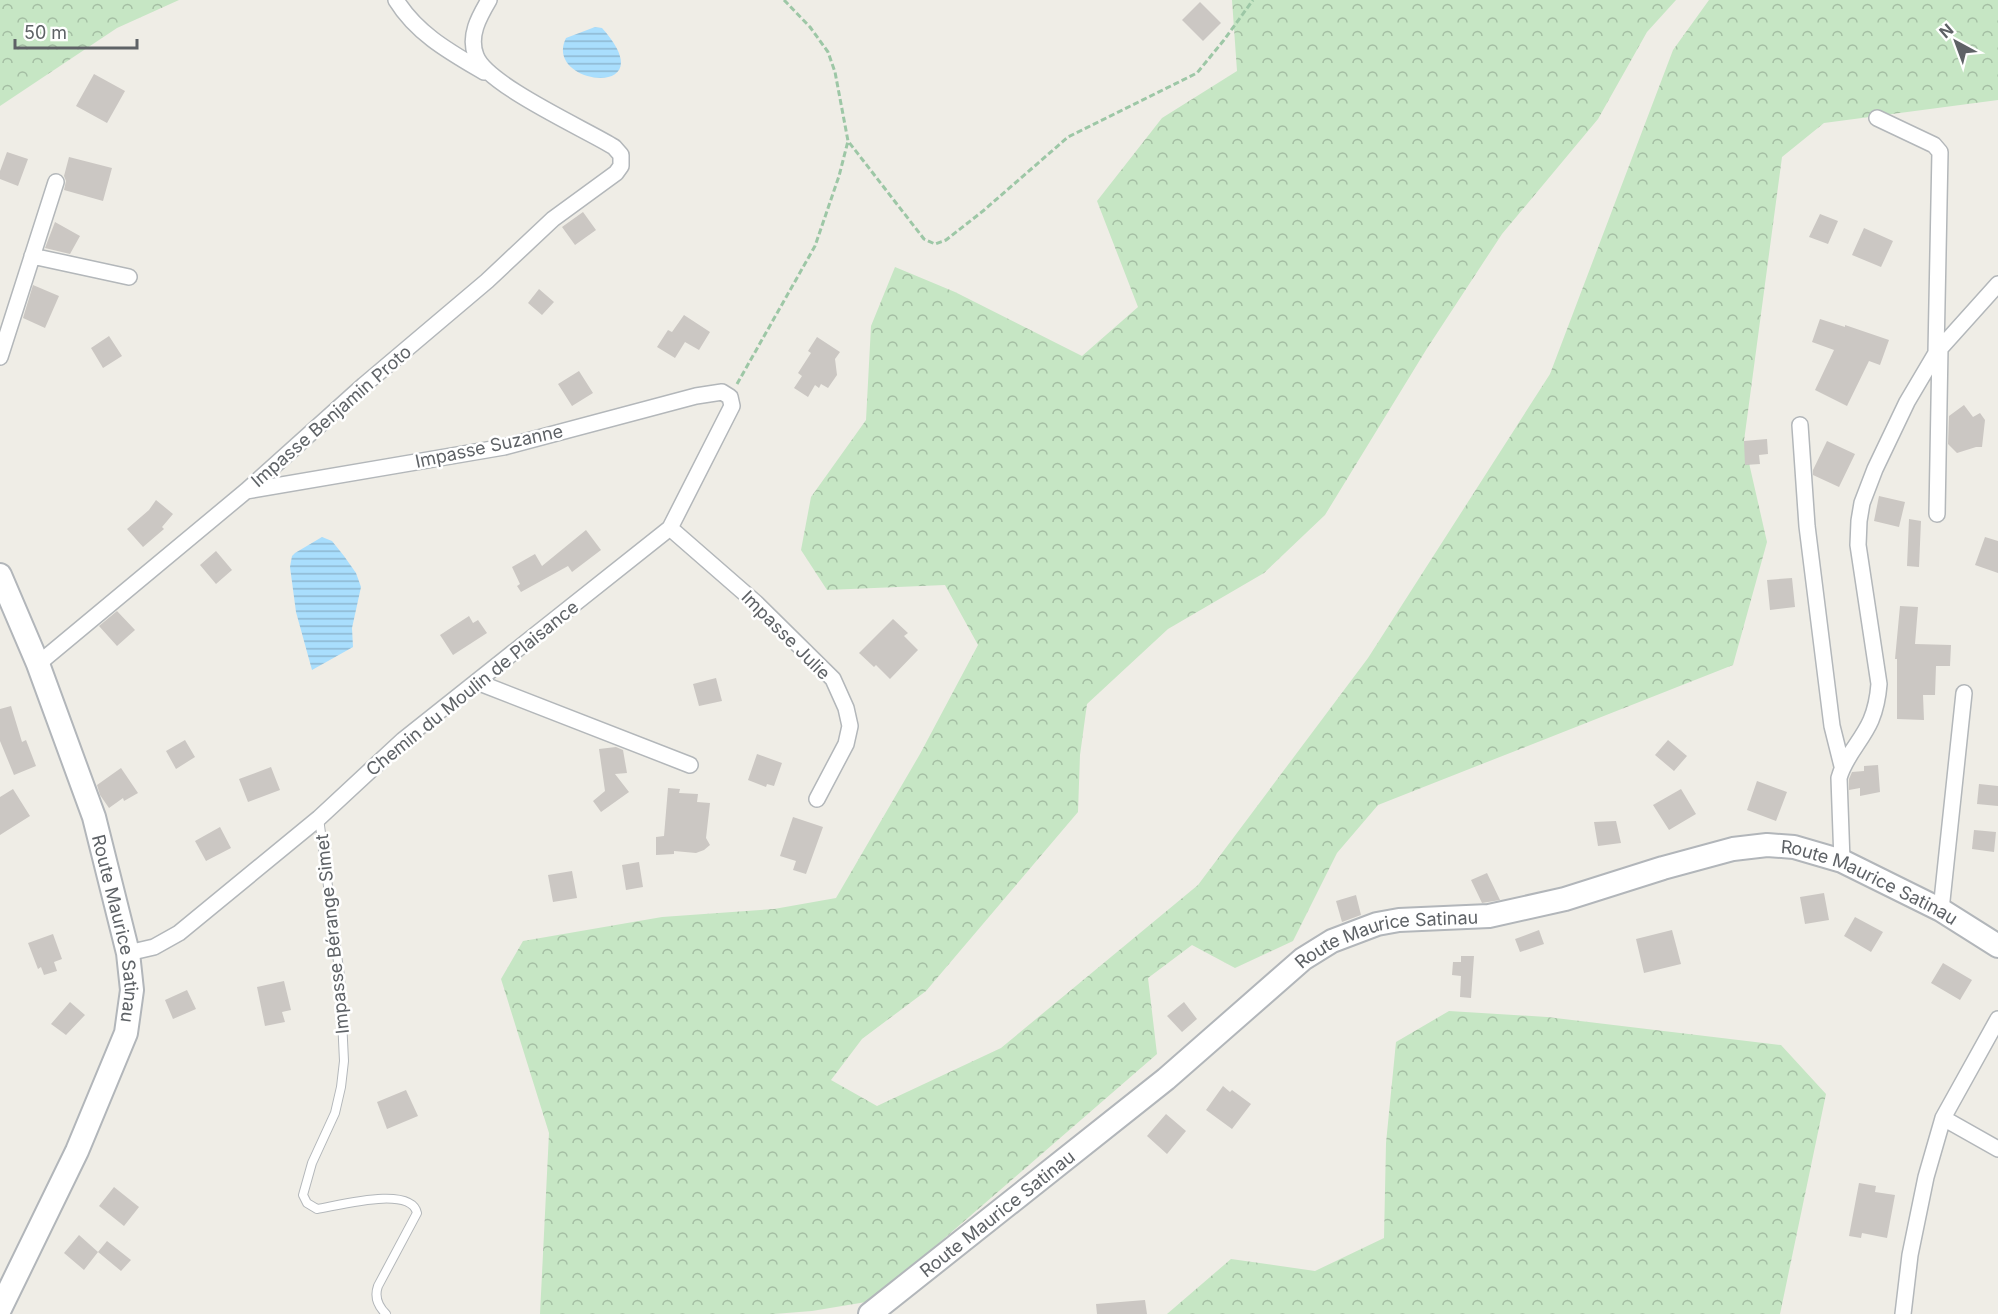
<svg xmlns="http://www.w3.org/2000/svg" width="1998" height="1314" font-family="Inter,sans-serif">
<style>
.forest{fill:url(#forest-crowns)}
.water{fill:url(#water-rules)}
.building{fill:#cbc7c3}
.lines{fill:none;stroke-linecap:round;stroke-linejoin:round}
.lane-casing{stroke:#b3b7ba;stroke-width:10}
.street-casing{stroke:#b3b7ba;stroke-width:18}
.secondary-casing{stroke:#b2b6ba;stroke-width:26}
.path{stroke:#9dc7a6;stroke-width:3;stroke-dasharray:6 3;stroke-linecap:butt}
.lane{stroke:#fff;stroke-width:8}
.street{stroke:#fff;stroke-width:15}
.secondary{stroke:#fff;stroke-width:22}
.labels{text-anchor:middle;dominant-baseline:central;stroke-width:5;stroke-linejoin:round;paint-order:stroke}
.street-label{font-size:18px;fill:#5e6266;stroke:#fff}
</style>
<defs>
<pattern id="forest-crowns" width="20" height="18" patternUnits="userSpaceOnUse" patternTransform="scale(1.5)"><rect width="20" height="18" fill="#c6e6c4"/><path d="M2 6a3 3 0 1 1 6 0M12 15a3 3 0 1 1 6 0" fill="none" stroke="#a4bea3"/></pattern>
<pattern id="water-rules" width="6" height="5" patternUnits="userSpaceOnUse" patternTransform="scale(1.5)"><rect width="6" height="5" fill="#a9defd"/><path d="M0 2.5h6" fill="none" stroke="#8db7d1"/></pattern>
</defs>
<rect width="100%" height="100%" fill="#efede6"/>
<path class="forest" d="M0,0h179l-62,28 -117,78z
M1232,0h444l-29,32 -49,87 -96,115 -76,116 -101,165 -61,58 -96,56 -81,75 -7,51 -2,57 -152,179 -64,48 -31,41 46,26 124,-58 197,-163 170,-227 182,-284 123,-324 36,-50h289v100l-174,23 -42,34 -38,284 23,101 -34,123 -355,140 -41,48 -44,88 -58,27 -43,-23 -44,33 9,76 -285,247 -60,10 -38,3h-234l9,-181 -48,-154 22,-38 139,-24 112,-8 62,-11 84,-144 58,-109 -33,-60 -118,5 -26,-40 10,-53 55,-77 5,-94 24,-59 60,25 127,64 56,-49 -41,-106 65,-83 75,-47z
M1449,1011l98,6 234,28 45,49 -46,220h-613l64,-55 84,12 69,-33 2,-95 10,-101z"/>
<path class="water" d="M595,27l7,1c65,72 -60,58 -36,10z
M322,537l10,4 12,15 12,17 5,14 -9,41 1,19 -41,23 -16,-58 -6,-45 2,-11 3,-3z"/>
<path class="building" d="M1200,2l21,21 -18,18 -21,-21z
M94,74l31,17 -18,32 -31,-17z
M7,152l21,7 -10,27 -18,-7v-8z
M69,157l43,11 -9,33 -39,-11 2,-9 -2,-5z
M583,212l13,18 -21,15 -13,-18z
M1820,214l18,7 -10,23 -19,-7z
M55,222l25,14 -10,18 -25,-6z
M1864,228l29,13 -12,26 -29,-12z
M33,285l26,11 -14,32 -22,-10z
M539,289l15,13 -12,13 -14,-12z
M684,315l26,17 -11,18 -14,-8 -10,16 -18,-11 11,-17 4,2z
M1820,319l25,8v-2l44,15 -9,25 -11,-4 -22,45 -32,-16 19,-40 -22,-8z
M109,336l13,20 -19,12 -12,-20z
M817,337l23,15 -5,7 2,16 -9,13 -7,-4 -2,4 -4,-3 -7,12 -14,-9 8,-12 -4,-3 13,-20 -3,-2z
M579,371l14,22 -21,13 -14,-22z
M1964,405l9,12 7,-4 5,7 -3,27h-6l-19,6 -9,-9 1,-28z
M1767,439l1,15 -9,1 1,9 -15,1 -1,-24z
M1827,441l28,13 -16,33 -26,-12v-5z
M1879,496l26,6 -6,25 -25,-6z
M156,500l17,14 -11,13 2,2 -21,18 -16,-18 22,-19z
M1909,519l12,2 -2,46 -12,-1z
M586,530l15,20 -29,22 -4,-6 -47,26 -4,-6 3,-2 -8,-17 23,-13 7,12z
M1985,537l13,4v32l-23,-8z
M216,551l16,19 -16,14 -16,-19z
M1792,578l3,29 -25,3 -3,-30z
M1900,606l18,1 -3,37 36,1 -1,21h-14l-1,29h-12l1,25 -27,-1v-60h-2z
M117,611l18,19 -18,16 -18,-20z
M469,616l4,7 5,-3 9,13 -34,22 -13,-20z
M893,619l15,14 -4,3 14,14 -28,29 -14,-14 -2,2 -15,-14z
M716,678l6,23 -23,5 -6,-22z
M11,706l11,36 4,-2 10,26 -22,9 -14,-34v-32z
M185,740l10,17 -19,12 -10,-18z
M1668,740l19,16 -13,15 -19,-16z
M616,747l7,3 4,23 -12,1 14,18 -28,20 -8,-11 12,-10 -6,-42z
M757,754l25,9 -8,23 -7,-2 -1,3 -18,-7z
M1878,765l2,27 -20,4v-8l-11,2v-11l3,-7 12,-1v-5z
M271,767l9,23 -32,12 -9,-23z
M121,768l17,25 -14,8 -1,-3 -14,10 -9,-13 -3,-10z
M1757,781l30,11 -11,29 -29,-11z
M1979,784l19,2v20l-21,-2z
M668,788l12,1 -1,4 19,1 -1,8 13,1 -4,35 4,7 -6,5 -8,3 -22,-2v3l-18,1v-18l8,-1z
M13,789l17,27 -30,19v-38z
M1681,789l15,25 -27,16 -16,-25z
M793,817l30,10 -17,47 -13,-4 3,-9 -16,-5z
M1616,821l5,22 -23,3 -4,-24z
M220,827l11,21 -25,13 -11,-20z
M1974,830l22,2 -2,20 -22,-3z
M639,862l4,25 -17,3 -4,-25z
M572,871l5,27 -24,4 -5,-27z
M1487,873l13,27 -18,3 -11,-23z
M1824,893l5,27 -24,4 -5,-27z
M1356,895l5,20 -19,7 -6,-21z
M1855,917l28,15 -12,20 -27,-16z
M1539,930l5,14 -24,8 -5,-13z
M1672,930l9,34 -37,9 -8,-34z
M53,934l9,25 -8,3 3,9 -13,4 -3,-8 -3,2 -10,-26z
M1461,956h13l-3,42 -11,-1 1,-21 -9,-1 1,-13h8z
M1943,963l29,17 -12,20 -29,-17z
M284,981l7,29 -9,2 3,10 -20,4 -8,-39z
M187,990l9,19 -23,10 -8,-19z
M70,1002l15,13 -19,20 -15,-11z
M1184,1002l13,17 -15,13 -15,-16z
M1223,1086l7,6 2,-2 19,14 -19,25 -26,-19z
M406,1090l12,26 -31,13 -10,-27z
M1166,1114l20,17 -19,23 -20,-18z
M1859,1183l17,3 -1,6 20,3 -8,43 -25,-5 -1,5 -12,-2z
M114,1187l25,20 -15,19 -25,-20z
M79,1235l19,17 -14,18 -20,-17z
M107,1241l24,19 -10,11 -23,-19z
M1145,1300l2,14h-50l-1,-10z"/>
<g class="lines">
<defs>
<path id="lane" d="M319,818l21,159 4,84 -3,26 -6,26 -23,50 -9,32 4,8 10,6c20,-3 94,-24 100,4l-39,73c-4,11 0,20 8,28"/>
<path id="street" d="M396,0c21,34 54,52 88,72
M1877,118l57,27 6,7 -4,201
M32,256l97,21
M0,357l56,-175
M1800,425l7,101 25,200 10,40
M1937,514l3,-166
M670,528l86,75 77,76 13,29 4,18 -4,18 -29,55
M38,664l208,-173 118,-106 123,-104 66,-62 63,-46 5,-7v-11l-7,-8c-29,-18 -127,-62 -138,-91 -8,-20 3,-39 13,-56
M477,682l213,83
M1842,861l-3,-83c6,-22 23,-37 32,-58 5,-12 7,-23 8,-36l-21,-139 1,-24 3,-18 13,-34 32,-67 29,-49 62,-69
M1941,910l23,-217
M128,953l26,-6 25,-14 140,-115 84,-78 267,-212 62,-122 -2,-9 -8,-5 -26,4 -192,51 -258,44
M1943,1118l55,31
M1903,1314l7,-59 16,-78 17,-59 55,-99"/>
<g id="secondary">
<path id="s1" d="M0,575l38,89 56,153 34,136 4,37 -6,43 -49,118 -77,158"/>
<path id="s2" d="M870,1314l296,-235 137,-120 29,-18 45,-17 22,-4 90,-4 76,-17 98,-31 70,-19 34,-4 27,2 48,14 99,49 57,36"/>
</g>
</defs>
<use href="#lane" class="lane-casing"/>
<use href="#street" class="street-casing"/>
<use href="#secondary" class="secondary-casing"/>
<path class="path" d="M784,0l26,27 18,25 7,20 13,69 76,98 11,5 11,-4 37,-29 85,-74 129,-64 27,-33 29,-40
M737,384l78,-138 24,-70 9,-35"/>
<use href="#lane" class="lane"/>
<use href="#street" class="street"/>
<use href="#secondary" class="secondary"/>
</g>
<g class="labels">
<g class="street-label">
<text transform="translate(331 416) rotate(-41)">Impasse Benjamin Proto</text>
<text transform="translate(489 446) rotate(-12)">Impasse Suzanne</text>
<text transform="translate(786 635) rotate(45)">Impasse Julie</text>
<text transform="translate(472 688) rotate(-39)">Chemin du Moulin de Plaisance</text>
<text stroke="none"><textPath href="#s2" startOffset="1152">Route Maurice Satinau</textPath></text>
<text stroke="none"><textPath href="#s1" startOffset="374">Route Maurice Satinau</textPath></text>
<text transform="translate(332 934) rotate(-96)">Impasse Bérange Simet</text>
<text stroke="none"><textPath href="#s2" startOffset="648">Route Maurice Satinau</textPath></text>
<text stroke="none"><textPath href="#s2" startOffset="162">Route Maurice Satinau</textPath></text>
</g>
</g>
<g transform="translate(1956 42) rotate(319)" stroke="#ffffff" stroke-width="4.5" paint-order="stroke">
<path d="M0-4.5L10 22L0 15L-10 22Z" fill="#5e6266"/>
<text y="-9" font-size="16" font-weight="bold" text-anchor="middle" fill="#5e6266">N</text>
</g>
<path d="M15 39v9h122v-9" fill="none" stroke="#5e6266" stroke-width="3"/>
<text x="24" y="39" font-size="18" fill="#5e6266" stroke="#ffffff" stroke-width="4.5" paint-order="stroke">50 m</text>
</svg>
